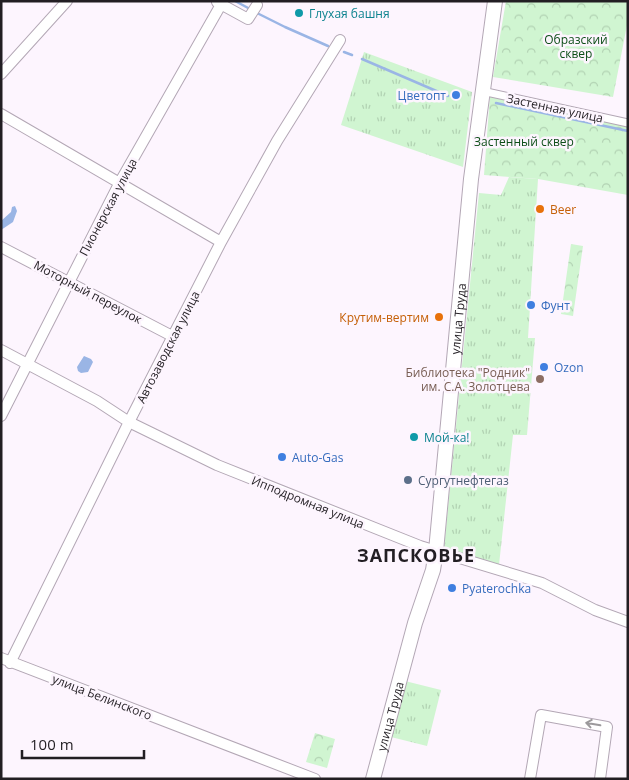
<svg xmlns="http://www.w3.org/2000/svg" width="629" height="780" font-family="'Open Sans',sans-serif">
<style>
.grass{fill:url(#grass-tufts)}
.park{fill:url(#park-crowns)}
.water{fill:#9ab5e5}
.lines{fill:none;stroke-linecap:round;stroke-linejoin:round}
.stream{stroke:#9ab5e5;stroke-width:2.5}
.pedestrian-casing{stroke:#b3a7b5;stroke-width:9}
.minor-casing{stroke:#b3a7b5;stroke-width:12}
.secondary-casing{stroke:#b3a7b5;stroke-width:16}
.pedestrian{stroke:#fff;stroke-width:7}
.minor{stroke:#fff;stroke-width:10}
.secondary{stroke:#fff;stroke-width:14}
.oneway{stroke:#9c9a9c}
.culture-dot{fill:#0f9aa8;stroke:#fdf5fe;stroke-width:2}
.shop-dot{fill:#3f7fe0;stroke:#fdf5fe;stroke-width:2}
.food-dot{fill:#e8710a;stroke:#fdf5fe;stroke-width:2}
.education-dot{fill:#8d6e63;stroke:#fdf5fe;stroke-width:2}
.service-dot{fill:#5c6f8a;stroke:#fdf5fe;stroke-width:2}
.labels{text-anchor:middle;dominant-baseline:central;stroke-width:5;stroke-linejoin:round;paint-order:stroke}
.culture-label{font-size:12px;fill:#0d838f;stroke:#fdf5fe;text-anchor:start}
.park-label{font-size:12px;fill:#0d4e18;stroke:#fdf5fe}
.shop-label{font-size:12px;fill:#366cbe;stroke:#fdf5fe;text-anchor:start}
.street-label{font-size:12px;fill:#221e23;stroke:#fdf5fe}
.food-label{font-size:12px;fill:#c56008;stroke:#fdf5fe;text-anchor:start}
.education-label{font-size:12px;fill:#785e54;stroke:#fdf5fe;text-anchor:end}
.service-label{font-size:12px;fill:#4e5e75;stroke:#fdf5fe;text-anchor:start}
.district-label{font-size:18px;font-weight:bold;letter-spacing:1px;fill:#221e23;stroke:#fdf5fe}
</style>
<defs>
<pattern id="grass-tufts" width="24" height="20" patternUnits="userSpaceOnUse" patternTransform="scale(1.25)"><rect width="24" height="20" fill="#d0f5d1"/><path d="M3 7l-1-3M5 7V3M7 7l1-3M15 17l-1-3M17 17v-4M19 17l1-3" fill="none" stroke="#b2d2b3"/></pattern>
<pattern id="park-crowns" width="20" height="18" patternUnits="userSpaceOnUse" patternTransform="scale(1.25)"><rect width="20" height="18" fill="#d0f5d1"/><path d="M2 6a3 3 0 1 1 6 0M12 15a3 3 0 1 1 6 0" fill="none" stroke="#b2d2b3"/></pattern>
</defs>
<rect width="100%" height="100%" fill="#fdf5fe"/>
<path class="grass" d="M364,52l108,40 -9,75 -122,-42z
M509,177l29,2 -10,159h7l-8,97h-14l-14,130 -55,-17 35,-355 22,2z
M405,681l36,9 -14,56 -36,-9z"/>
<path class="park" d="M506,1h122v19l-15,77 -120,-20z
M490,96l138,29v70l-90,-16 -54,-4z
M571,244l12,2 -10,70 -12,-2z
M315,733l20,6 -8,29 -21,-6z"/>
<path class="water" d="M15,206l2,5 -4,11 -12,8v-9l10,-9 1,-5z
M84,356l7,3 2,3 -5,10 -7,1 -3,-2 -1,-4z"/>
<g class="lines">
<path class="stream" d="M235,1l15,8
M257,13l28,14 43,19
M344,52l8,3
M362,59l86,37
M496,103l132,28"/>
<defs>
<path id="pedestrian" d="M482,91l146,32"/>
<path id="minor" d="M217,2l31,17 9,-14
M1,74l66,-73
M1,114l220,128
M1,247l173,90
M1,350l96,51 32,21 88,43 203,81 122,37 53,27 33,12
M1,416l119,-234 103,-181
M1,658l314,121
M10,663l119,-241 92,-180 56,-101 63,-101
M530,779l11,-64 66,12 -7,52"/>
<g id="secondary">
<path id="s1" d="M373,779l42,-156 18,-53 3,-19 35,-372 24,-178"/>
</g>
</defs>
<use href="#pedestrian" class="pedestrian-casing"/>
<use href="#minor" class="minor-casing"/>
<use href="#secondary" class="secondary-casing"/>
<use href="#pedestrian" class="pedestrian"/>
<use href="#minor" class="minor"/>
<use href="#secondary" class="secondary"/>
</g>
<defs><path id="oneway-shaft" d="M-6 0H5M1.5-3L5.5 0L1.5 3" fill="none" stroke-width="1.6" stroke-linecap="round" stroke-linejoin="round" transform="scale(1.25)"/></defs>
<use class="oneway" href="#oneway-shaft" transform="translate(593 724) rotate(-170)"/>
<g class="culture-dot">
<circle cx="299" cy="13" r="5"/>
<circle cx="414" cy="437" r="5"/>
</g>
<g class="shop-dot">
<circle cx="456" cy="95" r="5"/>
<circle cx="531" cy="305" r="5"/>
<circle cx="544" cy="367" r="5"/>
<circle cx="282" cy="457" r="5"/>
<circle cx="452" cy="588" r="5"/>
</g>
<g class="food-dot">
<circle cx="540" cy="209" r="5"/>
<circle cx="439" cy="317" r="5"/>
</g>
<circle class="education-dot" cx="540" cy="379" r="5"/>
<circle class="service-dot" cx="408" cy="480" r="5"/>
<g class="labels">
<g class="culture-label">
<text x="309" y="13">Глухая башня</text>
<text x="424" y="437">Мой-ка!</text>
</g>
<g class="park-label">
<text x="576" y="39">Образский<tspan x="576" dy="14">сквер</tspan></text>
<text x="524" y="141">Застенный сквер</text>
</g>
<g class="shop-label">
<text x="446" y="95" text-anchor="end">Цветопт</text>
<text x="541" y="305">Фунт</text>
<text x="554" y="367">Ozon</text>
<text x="292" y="457">Auto-Gas</text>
<text x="462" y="588">Pyaterochka</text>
</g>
<g class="street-label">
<text transform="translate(555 108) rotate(12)">Застенная улица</text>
<text transform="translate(108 207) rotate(-62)">Пионерская улица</text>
<text transform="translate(88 292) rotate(28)">Моторный переулок</text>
<text stroke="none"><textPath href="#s1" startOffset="470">улица Труда</textPath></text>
<text transform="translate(168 347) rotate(-63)">Автозаводская улица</text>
<text transform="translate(308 502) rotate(22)">Ипподромная улица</text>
<text transform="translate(102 697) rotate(21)">улица Белинского</text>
<text stroke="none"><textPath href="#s1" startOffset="65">улица Труда</textPath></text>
</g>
<g class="food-label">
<text x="550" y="209">Beer</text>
<text x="429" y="317" text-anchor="end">Крутим-вертим</text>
</g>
<g class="education-label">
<text x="530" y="372">Библиотека "Родник"<tspan x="530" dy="14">им. С.А. Золотцева</tspan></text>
</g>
<g class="service-label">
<text x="418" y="480">Сургутнефтегаз</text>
</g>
<g class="district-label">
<text x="416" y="555">ЗАПСКОВЬЕ</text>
</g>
</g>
<rect width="629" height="780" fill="none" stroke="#221e23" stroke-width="5"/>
<path d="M22 750v8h122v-8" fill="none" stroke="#221e23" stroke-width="2.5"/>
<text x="30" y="750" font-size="15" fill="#221e23" stroke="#fdf5fe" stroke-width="4" paint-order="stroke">100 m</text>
</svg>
